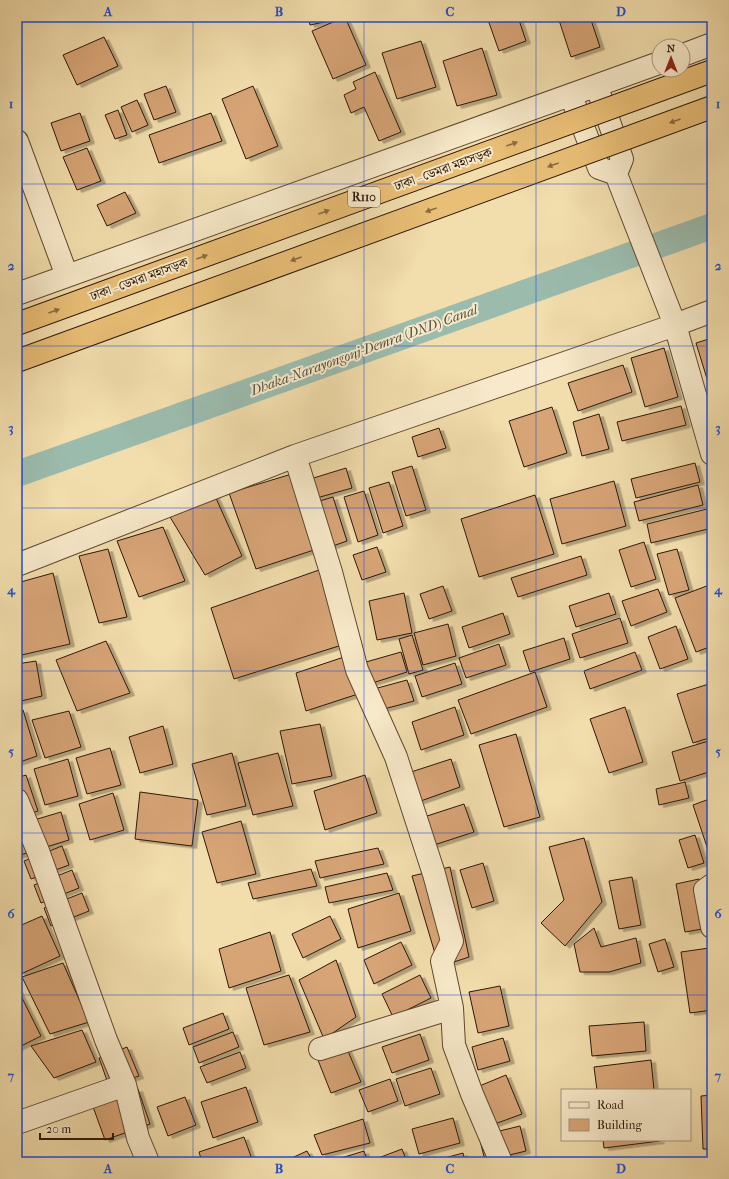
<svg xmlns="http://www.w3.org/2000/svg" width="729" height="1179" font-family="'IM FELL French Canon','Noto Serif Bengali',serif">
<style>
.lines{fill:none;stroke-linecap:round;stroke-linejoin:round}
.canal{stroke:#9bbbad;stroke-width:26}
.building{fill:#d7a476;stroke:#2d1607;filter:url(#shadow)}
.minor-casing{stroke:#5e4830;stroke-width:24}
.minor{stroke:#f7e9c9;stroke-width:22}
.major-bridge-casing{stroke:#2d1607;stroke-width:24;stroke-linecap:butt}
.major-bridge{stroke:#e9be76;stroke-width:22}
.oneway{fill:#8b6a3e}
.grid{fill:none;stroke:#1d4ed8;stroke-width:1;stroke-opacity:0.55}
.labels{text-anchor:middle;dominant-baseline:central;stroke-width:4;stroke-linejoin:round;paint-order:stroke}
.shield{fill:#f7e9c9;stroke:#6a5541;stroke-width:1}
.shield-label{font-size:12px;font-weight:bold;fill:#2d1607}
.street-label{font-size:13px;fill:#2d1607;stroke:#f7e9c9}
.water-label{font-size:14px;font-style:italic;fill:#545041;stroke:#f7e9c9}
.neatline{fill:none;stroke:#1d4ed8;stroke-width:1.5}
.grid-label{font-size:13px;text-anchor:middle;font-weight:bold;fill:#1d4ed8}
</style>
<defs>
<filter id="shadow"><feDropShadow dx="4.5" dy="2.5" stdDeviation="0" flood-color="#0004"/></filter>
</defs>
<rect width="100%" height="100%" fill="#f2ddac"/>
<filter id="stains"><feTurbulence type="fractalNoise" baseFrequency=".005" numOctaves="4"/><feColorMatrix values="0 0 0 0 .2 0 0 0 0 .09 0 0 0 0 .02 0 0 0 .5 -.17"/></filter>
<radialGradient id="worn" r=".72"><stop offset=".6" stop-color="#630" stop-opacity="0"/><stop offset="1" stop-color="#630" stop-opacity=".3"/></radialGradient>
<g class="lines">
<path class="canal" d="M17,474l695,-248"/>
</g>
<path class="building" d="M308,17h21v4l-19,4z
M345,17l21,48 -33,14 -21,-48z
M487,17h31l8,24 -27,10z
M558,17h32l10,30 -29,10z
M104,37l14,29 -41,19 -14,-30z
M421,41l15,46 -39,12 -15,-46z
M482,48l15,47 -40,11 -14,-45z
M375,72l26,60 -22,9 -15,-34 -13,6 -7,-18 12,-6 -3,-7z
M166,86l10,26 -22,8 -10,-26z
M253,86l25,60 -32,13 -24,-60z
M137,100l11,25 -16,7 -11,-25z
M118,110l9,25 -12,4 -10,-24z
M80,113l10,28 -29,10 -10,-28z
M211,113l11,28 -63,22 -10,-28z
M87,148l14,33 -24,9 -14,-33z
M125,192l11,21 -29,13 -10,-21z
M712,338v57l-16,-52z
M664,348l14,49 -33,10 -14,-49z
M623,365l9,27 -54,19 -10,-28z
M681,406l5,19 -64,16 -5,-19z
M552,407l15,46 -43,14 -15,-46z
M599,414l10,35 -27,7 -9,-34z
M439,428l7,20 -28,9 -6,-20z
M695,463l5,19 -64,16 -5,-19z
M412,466l14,44 -20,6 -14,-44z
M346,468l6,20 -39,11 -6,-19z
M295,473l25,75 -64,21 -27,-76z
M614,481l12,45 -64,18 -12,-45z
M389,482l14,44 -20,7 -14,-45z
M698,485l5,20 -64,16 -5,-19z
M364,491l14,44 -20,7 -14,-45z
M535,495l19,59 -75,23 -18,-58z
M215,496l27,60 -37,19 -38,-63z
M333,497l14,44 -20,7 -14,-45z
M711,508l1,5v15l-61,15 -4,-19z
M163,527l22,54 -46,16 -22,-56z
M644,542l12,37 -25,8 -12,-37z
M377,547l9,25 -24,8 -9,-25z
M108,549l19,68 -28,6 -20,-67z
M677,549l12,41 -20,5 -12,-41z
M581,556l6,19 -69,22 -7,-19z
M319,570l23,75 -108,34 -23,-71z
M53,573l17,71 -53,12v-73z
M712,584v62l-16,6 -21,-54z
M443,586l9,25 -23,8 -9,-25z
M658,589l9,23 -36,14 -9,-25z
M404,593l8,40 -35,7 -8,-39z
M609,593l7,21 -40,13 -7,-21z
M503,613l7,21 -41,14 -7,-21z
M620,618l8,25 -48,15 -8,-24z
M448,624l8,32 -33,9 -9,-32z
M676,626l12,33 -28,10 -12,-32z
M412,635l11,35 -14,4 -10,-35z
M564,638l6,21 -40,13 -7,-21z
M106,641l24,52 -53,18 -21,-51z
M499,644l7,21 -40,13 -7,-20z
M401,652l6,20 -41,13 -7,-21z
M635,652l7,18 -52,19 -6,-18z
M347,656l11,38 -52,17 -10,-38z
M36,661l6,35 -25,6v-38z
M455,663l7,21 -40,13 -7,-21z
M535,672l12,35 -76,27 -13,-34z
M407,680l7,21 -45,12 -6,-21z
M712,683v54l-19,6 -16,-49z
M455,707l9,28 -43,15 -9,-28z
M625,707l18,55 -34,11 -19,-54z
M23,710l14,46 -20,7v-52z
M69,711l12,36 -36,11 -13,-38z
M320,724l12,52 -40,8 -12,-53z
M163,726l10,38 -33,9 -11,-36z
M516,734l24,83 -36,10 -25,-82z
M712,740v31l-32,10 -8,-29z
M110,748l11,37 -34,9 -11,-36z
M232,753l14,53 -39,9 -15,-51z
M278,753l15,53 -40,9 -15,-52z
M68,759l10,37 -33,9 -11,-36z
M451,759l9,28 -42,15 -10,-29z
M26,775l12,36 -21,7v-40z
M365,775l12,38 -52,17 -11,-39z
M685,782l4,16 -30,7 -3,-16z
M140,792l58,8 -6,46 -57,-7z
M113,793l11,37 -34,10 -11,-36z
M712,798v61h-1l-18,-54z
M464,804l10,28 -43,14 -10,-28z
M61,812l8,28 -52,16v-31z
M241,821l15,53 -39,9 -15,-51z
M695,835l9,28 -16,5 -9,-28z
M584,838l18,64 -37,44 -24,-23 23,-23 -15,-53z
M62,846l7,19 -38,14 -7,-18z
M378,848l6,16 -64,14 -5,-17z
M483,863l11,38 -22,7 -12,-38z
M450,867l19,90 -30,10 -27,-91z
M311,869l6,17 -64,13 -5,-16z
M72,870l7,18 -38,15 -7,-18z
M387,873l6,17 -64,13 -4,-16z
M632,877l9,48 -22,4 -10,-48z
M699,879l9,49 -23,4 -9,-48z
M82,893l7,18 -38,15 -7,-18z
M399,893l12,38 -53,17 -10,-39z
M42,916l18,40 -39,18 -4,-8v-39z
M330,916l11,23 -38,19 -11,-24z
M594,928l7,19 35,-9 5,25 -32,9h-29l-6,-28z
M270,932l11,39 -52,17 -10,-39z
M665,939l9,28 -16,5 -9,-28z
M401,942l11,23 -38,19 -10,-24z
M709,948l3,23v39l-22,3 -9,-61z
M336,960l20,57 -32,22 -25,-59z
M63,963l26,59 -39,12 -28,-57z
M289,975l21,57 -46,13 -18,-57z
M420,975l11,23 -38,19 -11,-23z
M500,986l9,40 -31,7 -9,-41z
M17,988l24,48 -24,12z
M223,1013l6,16 -40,16 -6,-17z
M644,1022l2,29 -54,5 -3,-30z
M82,1030l14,32 -42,16 -23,-32z
M233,1032l6,15 -40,16 -6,-16z
M420,1034l9,26 -37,13 -10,-26z
M503,1038l7,23 -32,9 -6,-23z
M345,1044l16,38 -30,11 -15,-38z
M127,1047l12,29 -30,10 -10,-28z
M712,1049v21h-5z
M240,1052l6,16 -39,15 -7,-16z
M651,1060l3,30h-57l-3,-23z
M431,1068l9,26 -35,12 -9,-27z
M506,1075l16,39 -30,11 -15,-38z
M390,1079l8,22 -30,11 -9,-22z
M246,1087l12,35 -45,16 -12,-36z
M138,1089l12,35 -45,16 -13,-36z
M712,1095v54h-9l-2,-53z
M185,1097l11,28 -28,11 -11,-29z
M453,1118l7,25 -41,11 -7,-25z
M363,1119l7,24 -48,12 -8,-20z
M520,1126l6,25 -41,10 -6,-25z
M244,1137l9,25h-51l-3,-10z
M603,1140h57v1l-56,7z
M402,1149l5,13h-33l-1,-2z
M307,1151l6,11h-30z
M364,1151l4,11h-40z
M463,1153l2,9h-35z
M711,1157l1,5h-23v-1z"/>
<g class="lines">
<defs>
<path id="minor" d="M683,55l29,-11
M599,93l23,66 -6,15 59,151 37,129
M573,101l26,67 17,6
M17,141l50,135
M17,294l642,-231
M295,456l36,116 26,98 39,87 38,117 18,67 -10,20 10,47 2,37 18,49 29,68
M17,565l278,-109 380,-131 37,-14
M17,800l21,51 68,189 19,45 13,53 10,24
M712,885l-7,5 7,37
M320,1049l132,-41
M17,1123l108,-38"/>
</defs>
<use href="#minor" class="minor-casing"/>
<use href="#minor" class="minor"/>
<defs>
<path id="major-bridge" d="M17,324l695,-253
M17,361l695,-254"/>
</defs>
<use href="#major-bridge" class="major-bridge-casing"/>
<use href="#major-bridge" class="major-bridge"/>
</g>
<defs><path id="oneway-solid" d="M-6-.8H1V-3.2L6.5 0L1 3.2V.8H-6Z"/></defs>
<g class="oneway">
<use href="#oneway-solid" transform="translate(675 121) rotate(160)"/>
<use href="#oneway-solid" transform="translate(512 144) rotate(-20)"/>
<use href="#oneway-solid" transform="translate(553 165) rotate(160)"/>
<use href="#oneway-solid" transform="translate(431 210) rotate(160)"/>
<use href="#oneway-solid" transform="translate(324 212) rotate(-20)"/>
<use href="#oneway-solid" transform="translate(202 257) rotate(-20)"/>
<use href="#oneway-solid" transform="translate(296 259) rotate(160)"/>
<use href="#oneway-solid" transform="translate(54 311) rotate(-20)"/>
</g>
<path class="grid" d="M193,17v1145M364,17v1145M536,17v1145M17,184h695M17,346h695M17,508h695M17,671h695M17,833h695M17,995h695"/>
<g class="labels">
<rect class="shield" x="348" y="187" width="32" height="20" rx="3"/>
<g class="shield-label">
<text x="364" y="197">R110</text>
</g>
<g class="street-label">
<text transform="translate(443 169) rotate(-20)">ঢাকা - ডেমরা মহাসড়ক</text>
<text transform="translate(139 279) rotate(-20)">ঢাকা - ডেমরা মহাসড়ক</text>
</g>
<g class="water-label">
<text transform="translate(364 350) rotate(-20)">Dhaka-Narayongonj-Demra (DND) Canal</text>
</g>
</g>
<rect width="729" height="1179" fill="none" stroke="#f2ddac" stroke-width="44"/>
<rect x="561" y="1089" width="130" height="52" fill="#f7e9c9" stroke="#a6957b"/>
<rect x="569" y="1102" width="20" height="6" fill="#f7e9c9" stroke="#a6957b"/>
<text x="597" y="1109" font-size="12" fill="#2d1607">Road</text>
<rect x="569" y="1119" width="20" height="12" fill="#d7a476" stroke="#a6957b"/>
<text x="597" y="1129" font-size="12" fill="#2d1607">Building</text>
<g transform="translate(671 58)"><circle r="19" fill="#f7e9c9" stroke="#a6957b"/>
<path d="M0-3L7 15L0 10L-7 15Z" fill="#8f2418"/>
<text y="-6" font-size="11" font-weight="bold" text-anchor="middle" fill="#2d1607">N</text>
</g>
<path d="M40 1133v6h73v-6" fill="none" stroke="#2d1607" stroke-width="2"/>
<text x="46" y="1133" font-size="12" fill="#2d1607" stroke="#f7e9c9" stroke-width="3" paint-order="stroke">20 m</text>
<rect x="22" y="22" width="685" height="1135" class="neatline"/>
<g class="grid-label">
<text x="108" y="16">A</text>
<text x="279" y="16">B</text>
<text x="450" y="16">C</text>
<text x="621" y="16">D</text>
<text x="11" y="108">1</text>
<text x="718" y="108">1</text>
<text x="11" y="270">2</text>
<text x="718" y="270">2</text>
<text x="11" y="432">3</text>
<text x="718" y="432">3</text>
<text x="11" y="594">4</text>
<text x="718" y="594">4</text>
<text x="11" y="756">5</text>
<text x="718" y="756">5</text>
<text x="11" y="918">6</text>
<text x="718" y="918">6</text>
<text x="11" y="1080">7</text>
<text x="718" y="1080">7</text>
<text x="108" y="1173">A</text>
<text x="279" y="1173">B</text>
<text x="450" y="1173">C</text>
<text x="621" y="1173">D</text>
</g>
<rect width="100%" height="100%" filter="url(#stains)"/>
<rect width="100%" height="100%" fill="url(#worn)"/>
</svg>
